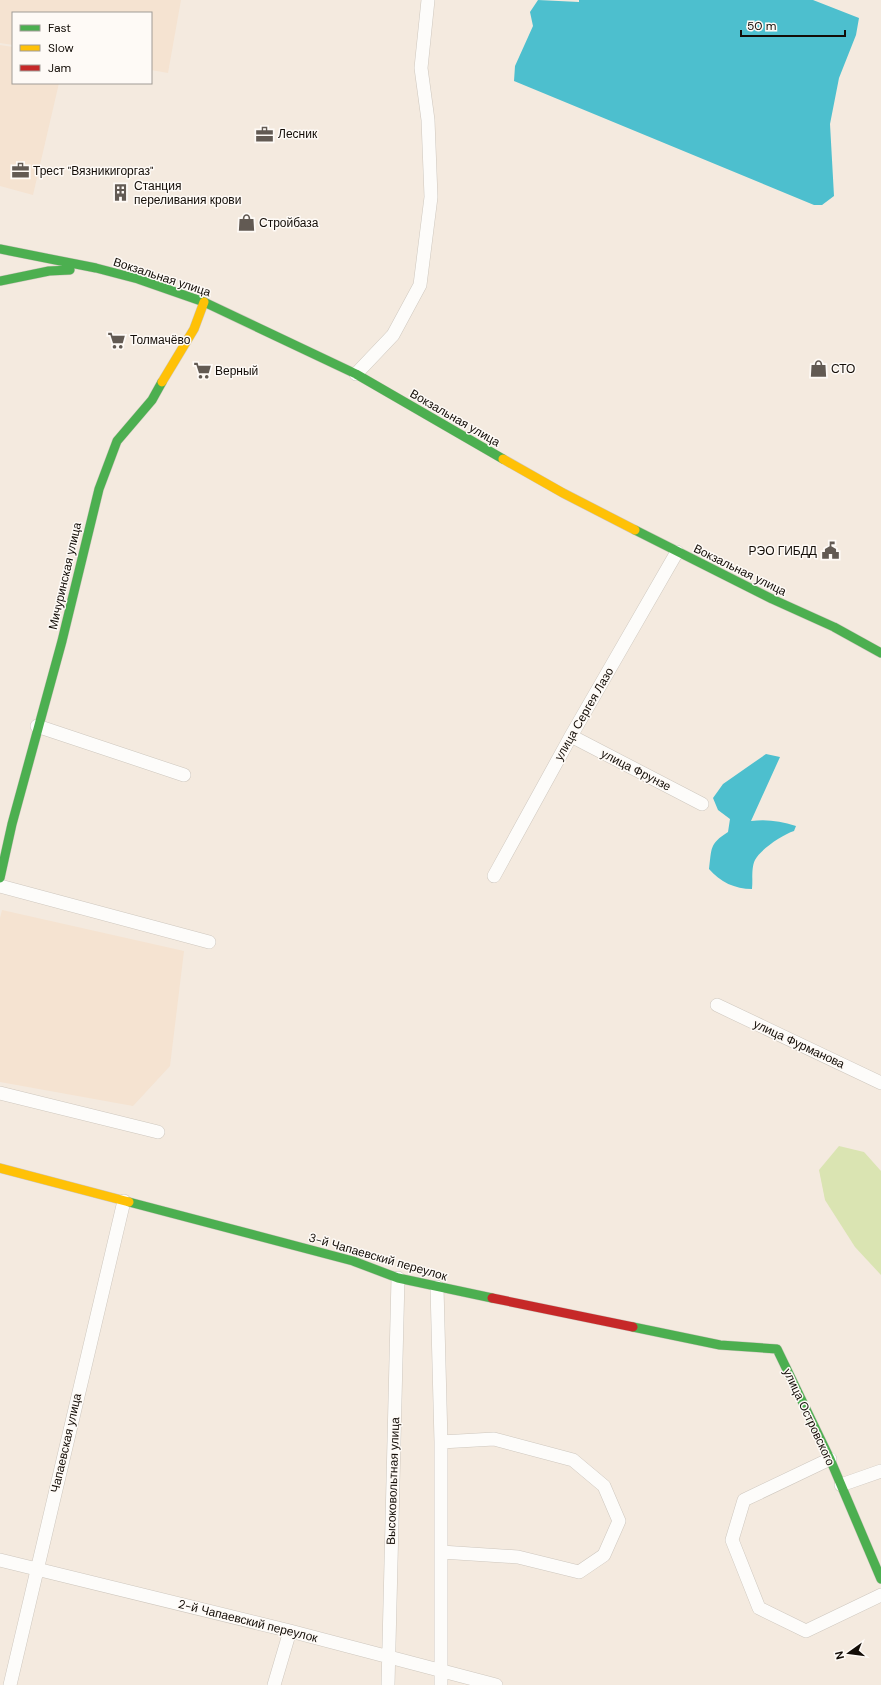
<svg xmlns="http://www.w3.org/2000/svg" width="881" height="1685" font-family="'DM Sans',sans-serif">
<style>
.built{fill:#f5e3d1}
.green{fill:#dae4b2}
.water{fill:#4dbfce}
.lines{fill:none;stroke-linecap:round;stroke-linejoin:round}
.street-casing{stroke:#cec7be;stroke-width:14}
.fast-casing{stroke:#cec7be;stroke-width:10}
.slow-casing{stroke:#cec7be;stroke-width:10}
.jam-casing{stroke:#cec7be;stroke-width:10}
.street{stroke:#fdfcfa;stroke-width:13}
.fast{stroke:#4caf50;stroke-width:9}
.slow{stroke:#ffc107;stroke-width:9}
.jam{stroke:#c62828;stroke-width:9}
.labels{text-anchor:middle;dominant-baseline:central;stroke-width:3;stroke-linejoin:round;paint-order:stroke}
.poi-label{font-size:12px;fill:#130d07;stroke:#fefaf6;text-anchor:start}
.street-label{font-size:12px;fill:#130d07;stroke:#fefaf6}
</style>
<rect width="100%" height="100%" fill="#f4eadf"/>
<path class="built" d="M0,0h181l-13,73 -17,-3v-57h-138v32l-13,-2z
M0,45l13,2v36h46l-26,112 -33,-9z
M2,910l182,41 -14,115 -37,40 -133,-24v-164z"/>
<path class="green" d="M839,1146l25,6 17,19v104l-26,-28 -30,-47 -6,-30z"/>
<path class="water" d="M538,0l41,2v-2h234l46,18 -3,17 -17,43 -9,46 4,72 -12,9h-8l-300,-124 1,-15 18,-40 -3,-14z
M766,754l14,3 -29,64c16,-2 29,0 45,5l-2,5c-12,4 -33,18 -39,29 -4,8 -2,20 -3,29 -17,0 -32,-7 -43,-20 3,-21 0,-25 19,-37l2,-13 -12,-9 -5,-12 10,-14z"/>
<g class="lines">
<defs>
<path id="street" d="M356,374l37,-39 27,-50 11,-88 -3,-77 -7,-52 7,-68
M37,726l147,49
M571,736l131,68
M494,876l77,-140 106,-184
M0,886l209,56
M717,1005l164,78
M0,1093l158,39
M437,1287l4,155v243
M441,1442l53,-3 79,21 31,26 15,35 -15,34 -25,17 -61,-15 -77,-5
M830,1459l-86,41 -12,40 27,68 47,23 75,-36
M841,1485l40,-14
M0,1560l290,71 206,54
M10,1685l114,-484
M274,1685l16,-54
M388,1685l10,-407"/>
<path id="fast" d="M0,249l96,19 42,11 66,23 152,72 147,85
M0,281l49,-10 21,-1
M635,530l137,69 62,28 47,26
M0,878l12,-54 50,-183 37,-152 18,-48 35,-41 10,-18
M129,1202l224,59 45,17 94,20
M633,1327l87,18 57,4 53,110 51,120"/>
<path id="slow" d="M162,382l32,-53 10,-27
M503,459l60,34 72,37
M0,1168l129,34"/>
<path id="jam" d="M492,1298l141,29"/>
</defs>
<use href="#street" class="street-casing"/>
<use href="#fast" class="fast-casing"/>
<use href="#slow" class="slow-casing"/>
<use href="#jam" class="jam-casing"/>
<use href="#street" class="street"/>
<use href="#fast" class="fast"/>
<use href="#slow" class="slow"/>
<use href="#jam" class="jam"/>
</g>
<defs>
<symbol id="office-bare" viewBox="-9 -9 18 18"><path d="M-6-3h4V-5.5h4V-3h4V5H-6ZM-1-4.5V-3h2v-1.5ZM-6 0V1H6V0Z" fill="#625a53" stroke="#fefaf6" stroke-width="2.5" paint-order="stroke"/></symbol>
<symbol id="building-bare" viewBox="-9 -9 18 18"><path d="M-4-6H4V6H1V3H-1V6H-4ZM-2.5-4.3h1.7v1.8h-1.7ZM.8-4.3h1.7v1.8H.8ZM-2.5-1h1.7V.8h-1.7ZM.8-1h1.7V.8H.8Z" fill="#625a53" stroke="#fefaf6" stroke-width="2.5" paint-order="stroke"/></symbol>
<symbol id="shop-bare" viewBox="-9 -9 18 18"><path d="M-5-2.5h2.3a2.7 3.5 0 0 1 5.4 0H5L5.5 6h-11ZM-1.5-2.5h3a1.5 2.3 0 0 0-3 0Z" fill="#625a53" stroke="#fefaf6" stroke-width="2.5" paint-order="stroke"/></symbol>
<symbol id="supermarket-bare" viewBox="-9 -9 18 18"><path d="M-6-5.5h2.5l.6 2H6L4.5 2H-2.5L-4.4-4H-6ZM-1.5 3.2a1.3 1.3 0 1 0 .1 0ZM3 3.2a1.3 1.3 0 1 0 .1 0Z" fill="#625a53" stroke="#fefaf6" stroke-width="2.5" paint-order="stroke"/></symbol>
<symbol id="civic-bare" viewBox="-9 -9 18 18"><path d="M-.6-6.5H3V-4.5H.6V-3L4-1V1h2V6H-6V1h2V-1L-.6-3ZM-1.2 2.5V6h2.4V2.5Z" fill="#625a53" stroke="#fefaf6" stroke-width="2.5" paint-order="stroke"/></symbol>
</defs>
<g fill-rule="evenodd">
<use href="#office-bare" x="252" y="122" width="25" height="25"/>
<use href="#office-bare" x="8" y="158" width="25" height="25"/>
<use href="#building-bare" x="108" y="180" width="25" height="25"/>
<use href="#shop-bare" x="234" y="210" width="25" height="25"/>
<use href="#supermarket-bare" x="104" y="328" width="25" height="25"/>
<use href="#shop-bare" x="806" y="356" width="25" height="25"/>
<use href="#supermarket-bare" x="190" y="358" width="25" height="25"/>
<use href="#civic-bare" x="818" y="538" width="25" height="25"/>
</g>
<g class="labels">
<g class="poi-label">
<text x="278" y="134">Лесник</text>
<text x="33" y="171">Трест "Вязникигоргаз"</text>
<text x="134" y="186">Станция<tspan x="134" dy="14">переливания крови</tspan></text>
<text x="259" y="223">Стройбаза</text>
<text x="130" y="340">Толмачёво</text>
<text x="831" y="369">СТО</text>
<text x="215" y="371">Верный</text>
<text x="817" y="551" text-anchor="end">РЭО ГИБДД</text>
</g>
<g class="street-label">
<text transform="translate(162 277) rotate(18)">Вокзальная улица</text>
<text transform="translate(455 418) rotate(30)">Вокзальная улица</text>
<text transform="translate(740 570) rotate(26)">Вокзальная улица</text>
<text transform="translate(65 576) rotate(-77)">Мичуринская улица</text>
<text transform="translate(584 714) rotate(-60)">улица Сергея Лазо</text>
<text transform="translate(636 770) rotate(27)">улица Фрунзе</text>
<text transform="translate(799 1044) rotate(25)">улица Фурманова</text>
<text transform="translate(378 1257) rotate(16)">3-й Чапаевский переулок</text>
<text transform="translate(809 1417) rotate(65)">улица Островского</text>
<text transform="translate(66 1443) rotate(-77)">Чапаевская улица</text>
<text transform="translate(393 1481) rotate(-88)">Высоковольтная улица</text>
<text transform="translate(248 1621) rotate(14)">2-й Чапаевский переулок</text>
</g>
</g>
<rect x="12" y="12" width="140" height="72" fill="#fefaf6" stroke="#a09b96"/>
<rect x="20" y="25" width="20" height="6" fill="#4caf50" stroke="#a09b96"/>
<text x="48" y="32" font-size="12" fill="#130d07">Fast</text>
<rect x="20" y="45" width="20" height="6" fill="#ffc107" stroke="#a09b96"/>
<text x="48" y="52" font-size="12" fill="#130d07">Slow</text>
<rect x="20" y="65" width="20" height="6" fill="#c62828" stroke="#a09b96"/>
<text x="48" y="72" font-size="12" fill="#130d07">Jam</text>
<g transform="translate(849 1653) rotate(256)" stroke="#fefaf6" stroke-width="3" paint-order="stroke">
<path d="M0-3L7 15L0 10L-7 15Z" fill="#130d07"/>
<text y="-6" font-size="11" font-weight="bold" text-anchor="middle" fill="#130d07">N</text>
</g>
<path d="M741 30v6h104v-6" fill="none" stroke="#130d07" stroke-width="2"/>
<text x="747" y="30" font-size="12" fill="#130d07" stroke="#fefaf6" stroke-width="3" paint-order="stroke">50 m</text>
</svg>
